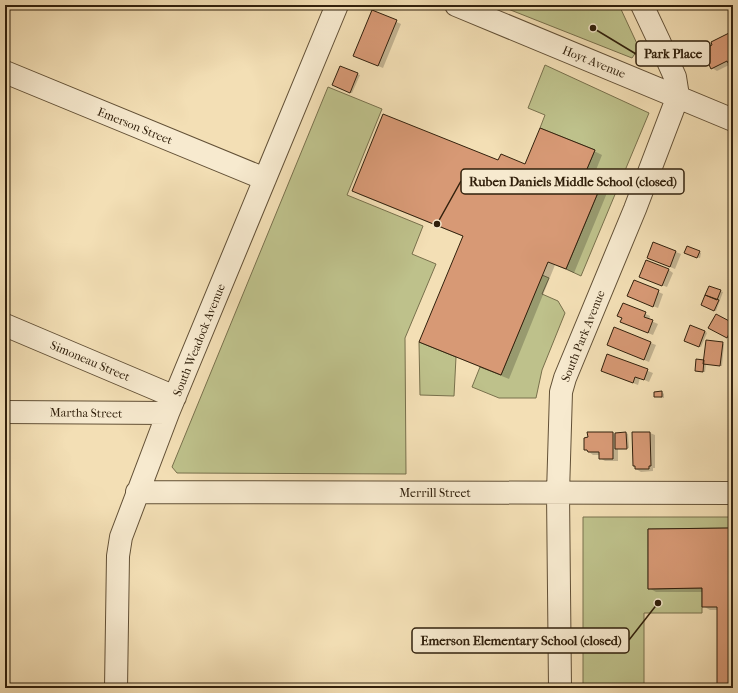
<svg xmlns="http://www.w3.org/2000/svg" width="738" height="693" font-family="'IM FELL French Canon',serif">
<style>
.green{fill:#bec18b;stroke:#78704c}
.shadow{fill:#0003}
.building{fill:#d79975;stroke:#31200c}
.lines{fill:none;stroke-linecap:round;stroke-linejoin:round}
.minor-casing{stroke:#625036;stroke-width:24}
.minor{stroke:#f7eacf;stroke-width:22}
.labels{text-anchor:middle;dominant-baseline:central;stroke-width:4;stroke-linejoin:round;paint-order:stroke}
.street-label{font-size:12px;fill:#31200c;stroke:#f7eacf}
.leader{fill:none;stroke:#31200c;stroke-width:1.5}
.callout-dot{fill:#31200c;stroke:#f7eacf;stroke-width:1.5}
.callout{fill:#f7eacf;stroke:#31200c;stroke-width:1.5}
.callout-label{font-size:13px;text-anchor:middle;font-weight:bold;fill:#31200c}
</style>
<rect width="100%" height="100%" fill="#f3dfb5"/>
<filter id="stains"><feTurbulence type="fractalNoise" baseFrequency=".005" numOctaves="4"/><feColorMatrix values="0 0 0 0 .2 0 0 0 0 .09 0 0 0 0 .02 0 0 0 .5 -.17"/></filter>
<radialGradient id="worn" r=".72"><stop offset=".6" stop-color="#630" stop-opacity="0"/><stop offset="1" stop-color="#630" stop-opacity=".3"/></radialGradient>
<path class="green" d="M516,5h103l20,43 -7,10 -124,-49z
M545,65l104,48 -68,163 -15,-7 36,-86 -18,-7 11,-26 -55,-22 5,-13 -17,-7z
M328,87l54,22 -35,86 76,31 -11,28 24,10 -31,74 1,136 -229,-1 -5,-6z
M542,275l7,3 -7,16 16,7 7,12 -23,57 -6,28h-37l-27,-11 8,-20 21,8z
M419,342l37,15 -2,39 -34,-1z
M583,517h150v21h-3l-1,-10 -81,1v60l54,-1v25h-58v75h-61z"/>
<path class="shadow" d="M514,5h8l-4,2z
M372,11l29,13 -18,44 -29,-12z
M733,32v33l-2,-1 -14,7 -5,-3z
M341,68l19,7 -8,18 -16,-7z
M594,151l8,4 -10,25 17,8 -35,85 -19,-8 -46,114 -81,-33 -7,-5 43,-104 -104,-42 -7,-4 145,-29 28,3z
M654,243l27,11 -6,15 -22,-9z
M699,252l2,1 -1,5 -13,-4z
M669,270l4,3 -6,14 -22,-8z
M634,281l29,13 -5,14 -25,-10z
M709,287l14,5 -7,19 -12,-5z
M623,304l27,12 -1,4 9,4 -5,11 -32,-13 2,-4 -4,-2z
M733,324v7l-4,7 -19,-10z
M615,329l41,16 -7,17 -41,-17z
M705,331l2,2 -6,14 -14,-6z
M722,343l2,1 -2,22 -16,-2 -1,8 -9,-1z
M608,355l45,18 -4,9 -9,-4 -2,7 -36,-14z
M662,392l2,2v4l-9,-2z
M613,433l3,2v-2h10l2,1 1,14h-11v13h-13l-5,-3v-3h-7l-8,-6z
M650,433l5,2v33h-2v3l-12,1 -5,-3 -2,-3z
M729,529l4,2v156h-7l-8,-4v-73h-8l-7,-4v-14h-47l-7,-4z"/>
<path class="building" d="M372,10l25,10 -19,46 -25,-10z
M733,31v30l-5,2 -1,-2 -16,8 -9,-19 10,-5 -1,-3z
M340,66l18,7 -8,20 -18,-8z
M383,114l115,46 3,-6 24,10 15,-36 55,22 -11,26 18,7 -36,86 -18,-7 -47,113 -82,-33 44,-106 -111,-45z
M653,242l23,9 -6,16 -23,-9z
M687,246l13,5 -3,7 -13,-5z
M646,260l23,9 -7,17 -23,-9z
M634,280l25,10 -6,17 -26,-11z
M709,286l12,4 -4,10 -12,-5z
M705,295l14,5 -5,11 -13,-6z
M623,303l23,9 -2,5 9,3 -5,13 -28,-11 2,-4 -5,-2z
M716,314l17,9v3l-6,12 -19,-10z
M690,325l15,6 -6,16 -15,-6z
M614,327l37,15 -7,18 -37,-15z
M706,340l17,2 -3,24 -17,-2z
M607,354l41,15 -4,11 -9,-3 -2,6 -32,-12z
M696,359l8,1 -1,12 -8,-1z
M662,391v6h-8v-5z
M587,432h26v27h-14v-7h-11l-1,-2h-3v-12l4,-1z
M626,432l1,17h-12v-16z
M632,432h18l1,34h-2v3h-14v-3h-2z
M730,528v10h3v145l-16,1v-77h-15v-19l-54,1v-60z"/>
<g class="lines">
<defs>
<path id="minor" d="M456,5l277,115
M5,72l260,107
M5,325l170,72
M5,412l163,1
M137,492l596,1
M116,688l2,-132 3,-19 47,-124 169,-408
M560,688l-2,-195 3,-101 4,-14 70,-169 43,-113 -3,-19 -16,-36 -17,-36"/>
</defs>
<use href="#minor" class="minor-casing"/>
<use href="#minor" class="minor"/>
</g>
<g class="labels">
<g class="street-label">
<text transform="translate(594 62) rotate(22)">Hoyt Avenue</text>
<text transform="translate(135 126) rotate(22)">Emerson Street</text>
<text transform="translate(583 336) rotate(-68)">South Park Avenue</text>
<text transform="translate(199 340) rotate(-68)">South Weadock Avenue</text>
<text transform="translate(90 361) rotate(23)">Simoneau Street</text>
<text transform="translate(86 413) rotate(1)">Martha Street</text>
<text x="435" y="493">Merrill Street</text>
</g>
</g>
<path class="leader" d="M593 28L636 54M437 224L461 181M658 603L629 640"/>
<g class="callout-dot">
<circle cx="593" cy="28" r="4"/>
<circle cx="437" cy="224" r="4"/>
<circle cx="658" cy="603" r="4"/>
</g>
<g class="callout">
<rect x="636" y="41" width="74" height="25" rx="4"/>
<rect x="461" y="169" width="223" height="25" rx="4"/>
<rect x="412" y="628" width="217" height="25" rx="4"/>
</g>
<g class="callout-label">
<text x="673" y="58">Park Place</text>
<text x="573" y="186">Ruben Daniels Middle School (closed)</text>
<text x="521" y="645">Emerson Elementary School (closed)</text>
</g>
<rect width="738" height="693" fill="none" stroke="#f3dfb5" stroke-width="20"/>
<rect x="6" y="6" width="726" height="681" fill="none" stroke="#31200c" stroke-width="2"/>
<rect x="10" y="10" width="718" height="673" fill="none" stroke="#31200c"/>
<rect width="100%" height="100%" filter="url(#stains)"/>
<rect width="100%" height="100%" fill="url(#worn)"/>
</svg>
